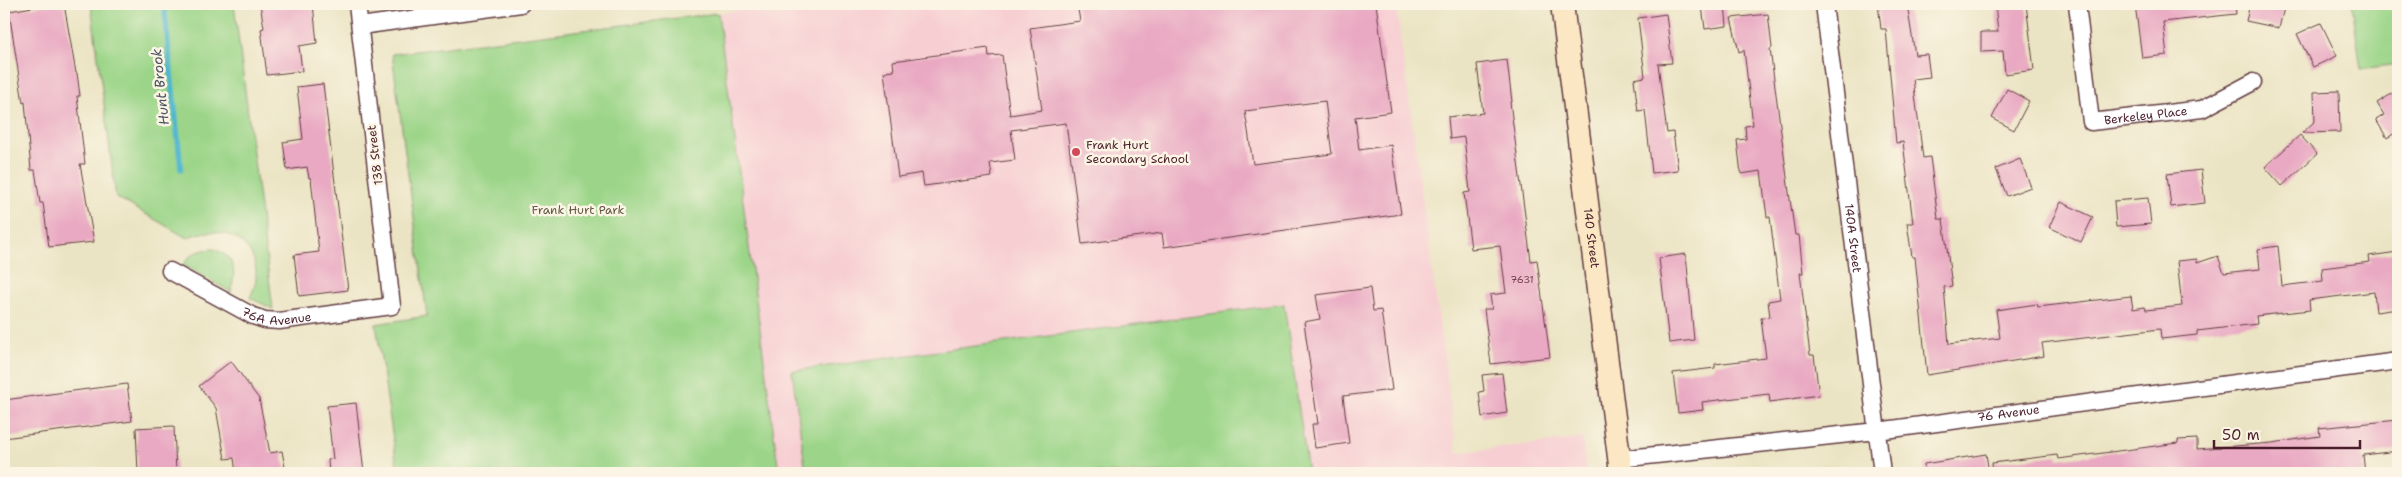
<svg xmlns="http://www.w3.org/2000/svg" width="2402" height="477" font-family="'Shantell Sans',sans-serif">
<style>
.built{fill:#f7cfd3}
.green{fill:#9cd589;stroke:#737a5a}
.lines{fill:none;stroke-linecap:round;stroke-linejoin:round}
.stream{stroke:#4fb6ce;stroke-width:5.5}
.building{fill:#e9a9c2;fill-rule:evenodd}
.street-casing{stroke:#623d42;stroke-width:19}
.secondary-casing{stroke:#623d42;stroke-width:25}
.street{stroke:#fff;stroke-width:16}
.secondary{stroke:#fbe7c3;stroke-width:22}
.poi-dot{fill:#d1495b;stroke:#fcf5e5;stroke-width:2}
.labels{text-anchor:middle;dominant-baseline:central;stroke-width:5;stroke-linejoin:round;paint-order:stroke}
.number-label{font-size:10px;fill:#724251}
.street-label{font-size:12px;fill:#4a1f2b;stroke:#fcf5e5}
.poi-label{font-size:12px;fill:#4a1f2b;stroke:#fcf5e5;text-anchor:start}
.park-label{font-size:12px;fill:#635647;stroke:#fcf5e5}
.water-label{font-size:14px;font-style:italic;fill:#4c5464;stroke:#fcf5e5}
</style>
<rect width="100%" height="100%" fill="#fcf5e5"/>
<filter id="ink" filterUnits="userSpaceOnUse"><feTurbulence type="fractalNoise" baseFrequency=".02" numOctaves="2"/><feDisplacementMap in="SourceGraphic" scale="10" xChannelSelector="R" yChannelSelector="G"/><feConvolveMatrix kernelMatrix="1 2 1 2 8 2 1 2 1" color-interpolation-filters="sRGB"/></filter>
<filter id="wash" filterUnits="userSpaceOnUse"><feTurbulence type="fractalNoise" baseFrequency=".0096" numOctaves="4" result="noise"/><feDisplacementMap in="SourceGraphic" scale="20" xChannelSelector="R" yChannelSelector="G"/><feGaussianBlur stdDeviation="1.12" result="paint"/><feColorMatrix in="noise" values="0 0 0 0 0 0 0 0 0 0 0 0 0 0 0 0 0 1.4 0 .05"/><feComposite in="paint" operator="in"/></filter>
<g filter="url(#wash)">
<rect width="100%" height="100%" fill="#ebe4c4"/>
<path class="built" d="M784,4h612l61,449 126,-15 3,35h-807l-61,-460z"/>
<path class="green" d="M91,4h143l39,305 -23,-11c2,-6 6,-13 6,-19 3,-40 -38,-57 -69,-41l-71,-41z
M2352,4h46v60l-37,5z
M718,13l61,460h-381l-22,-149 51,-8 -35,-262z
M213,249c23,7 23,22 18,43l-48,-27c8,-12 15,-15 30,-16z
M1284,304l24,169h-502l-14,-102z"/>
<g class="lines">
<path class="stream" d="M164,4l17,165"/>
</g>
<g id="blocks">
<path class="building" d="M51,4h13l12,69h1l3,23h-3l8,68h-5l14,78 -45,5 -6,-44h-3l-5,-33h-4l-6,-68 -2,1 -14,-92z
M260,4h53l4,39 -18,3 3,25 -35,4 -6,-46 3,-1z
M1077,4h299l15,108 -36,5 4,33 32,-5 10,69 -237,33 -2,-14 -80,11 -16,-121 -55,7 4,30 -25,3 2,14 -68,9 -2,-13 -24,4 -14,-105 10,-1 -1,-10 95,-13 1,8 13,-1 8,60 32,-5 -12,-82 50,-7zM1325,101l7,53 -79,10 -8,-53z
M1725,4l2,22 -22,3 -3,-23z
M1878,4h29l8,51 12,-1 3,23 -17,2 10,79 7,-1 8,62h5l9,67 -8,1 5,57 51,-6 -4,-28 41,-6 1,3 93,-11 2,13 12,-2 1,3 36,-4 -5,-45 20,-2v4l21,-7 6,17 36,-4 -2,-20 20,-3 4,40 41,-5 -1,-13 48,-6 -1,-6 29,-4v57l-22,3 -2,-20 -65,8 1,10 -54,6 1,8 -60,7v4l-36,4 -1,-10 -118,14 2,13 -117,19 -12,-118h-3l-5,-34h6l-10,-81 -7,1 -10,-114h-5z
M1995,4h31l8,66 -29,4 -2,-23 -22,1v-20h17z
M2135,4h100l1,10 -73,8 4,33 -25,3z
M2250,4h35l-6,24 -33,-7z
M1666,14l6,49 -14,1 9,69 6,-1 5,38 -26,3 -7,-63 -7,1 -4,-32 11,-2 -7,-59z
M1768,14l4,34 -2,1 18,136 7,50h4l4,38h-3l10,82h4l5,40 -49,7 -1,-8 -67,8 1,8 -25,3 -5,-40 42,-5v-4l51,-6 -5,-40 9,-1 -2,-16 12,-2 -10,-82h-3l-6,-46 -20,3 -4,-34 9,-1 -1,-13 8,-1 -9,-75 -5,2 -8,-34z
M2321,23l16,33 -24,11 -16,-33z
M1507,60l5,42h-2l21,159 6,-1 13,97 -59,7 -7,-55h8l-2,-14 16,-2 -6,-47 -29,3 -7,-56 6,-1 -6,-55 -14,2 -2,-22 35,-4 -6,-49z
M323,84l25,206 -49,6 -5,-41 25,-3 -8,-74h-2l-2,-11 -20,3 -4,-28 20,-3 -6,-52z
M2007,89l22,12 -15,29 -22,-12z
M2398,90v48l-3,-5 -8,5 -11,-18 8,-5 -7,-12z
M2339,91l1,41 -38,1 13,-12 -1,-29z
M2300,135l17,19 -35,32 -17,-19z
M2020,159l11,28 -24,9 -11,-27z
M2201,170l4,33 -34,4 -4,-33z
M2148,198l3,26 -35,3 -2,-26z
M2061,202l32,15 -12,25 -32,-15z
M1686,254l8,86 -25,3 -10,-85z
M1370,288l3,23 8,-1 11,80 -49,6 6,47 -34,5 -3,-24h6l-14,-102 16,-3 -4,-24z
M231,361l28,38 11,54 12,-2 4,22h-50l-2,-15 -9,1 -9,-51 -17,-22z
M1502,373l5,40 -25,4 -3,-25 5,-1 -2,-16z
M127,384l5,37 -128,17v-38z
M356,403l8,70h-35l-1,-13 5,-1 -6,-53z
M2398,420v31l-35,4 2,18h-186v-3l-27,3h-159l-1,-10 65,-8 1,4 120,-16v-3l19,-1v10l75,-6 48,-7 -1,-8z
M174,426l2,47h-38l-2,-45z
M1986,454l3,19h-64l-1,-9z"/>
</g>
</g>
<g filter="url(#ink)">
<use href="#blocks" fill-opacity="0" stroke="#623d42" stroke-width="1"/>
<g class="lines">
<defs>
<g id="street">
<path id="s1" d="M1824,4l58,469"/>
<path id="s2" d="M2077,4l14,118 111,-13 51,-27"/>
<path d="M360,26l161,-22"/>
<path id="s3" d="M170,271l83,45 12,4 14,1 113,-15 -35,-302"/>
<path id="s4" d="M1619,459l258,-28 521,-70"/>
</g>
<g id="secondary">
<path id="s5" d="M1562,4l59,469"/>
</g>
</defs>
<use href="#street" class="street-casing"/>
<use href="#secondary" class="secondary-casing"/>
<use href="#street" class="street"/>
<use href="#secondary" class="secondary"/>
</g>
</g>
<circle class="poi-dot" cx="1076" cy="152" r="5"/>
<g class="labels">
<g class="number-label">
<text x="1522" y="279">7631</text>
</g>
<g class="street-label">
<text stroke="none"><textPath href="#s2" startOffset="174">Berkeley Place</textPath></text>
<text transform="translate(375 155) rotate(-97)">138 Street</text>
<text stroke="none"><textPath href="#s5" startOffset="236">140 Street</textPath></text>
<text stroke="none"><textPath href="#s1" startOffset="236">140A Street</textPath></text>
<text stroke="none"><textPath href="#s3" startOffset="118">76A Avenue</textPath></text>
<text stroke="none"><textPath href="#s4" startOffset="392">76 Avenue</textPath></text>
</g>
<g class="poi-label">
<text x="1086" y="145">Frank Hurt<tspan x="1086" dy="14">Secondary School</tspan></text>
</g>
<g class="park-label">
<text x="578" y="210">Frank Hurt Park</text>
</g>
<g class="water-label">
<text transform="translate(160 87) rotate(-96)">Hunt Brook</text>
</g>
</g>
<rect width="2402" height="477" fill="none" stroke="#fcf5e5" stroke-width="20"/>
<path d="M2214 440v8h146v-8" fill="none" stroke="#4a1f2b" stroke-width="2.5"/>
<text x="2222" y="440" font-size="15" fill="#4a1f2b" stroke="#fcf5e5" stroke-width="4" paint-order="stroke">50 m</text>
</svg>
